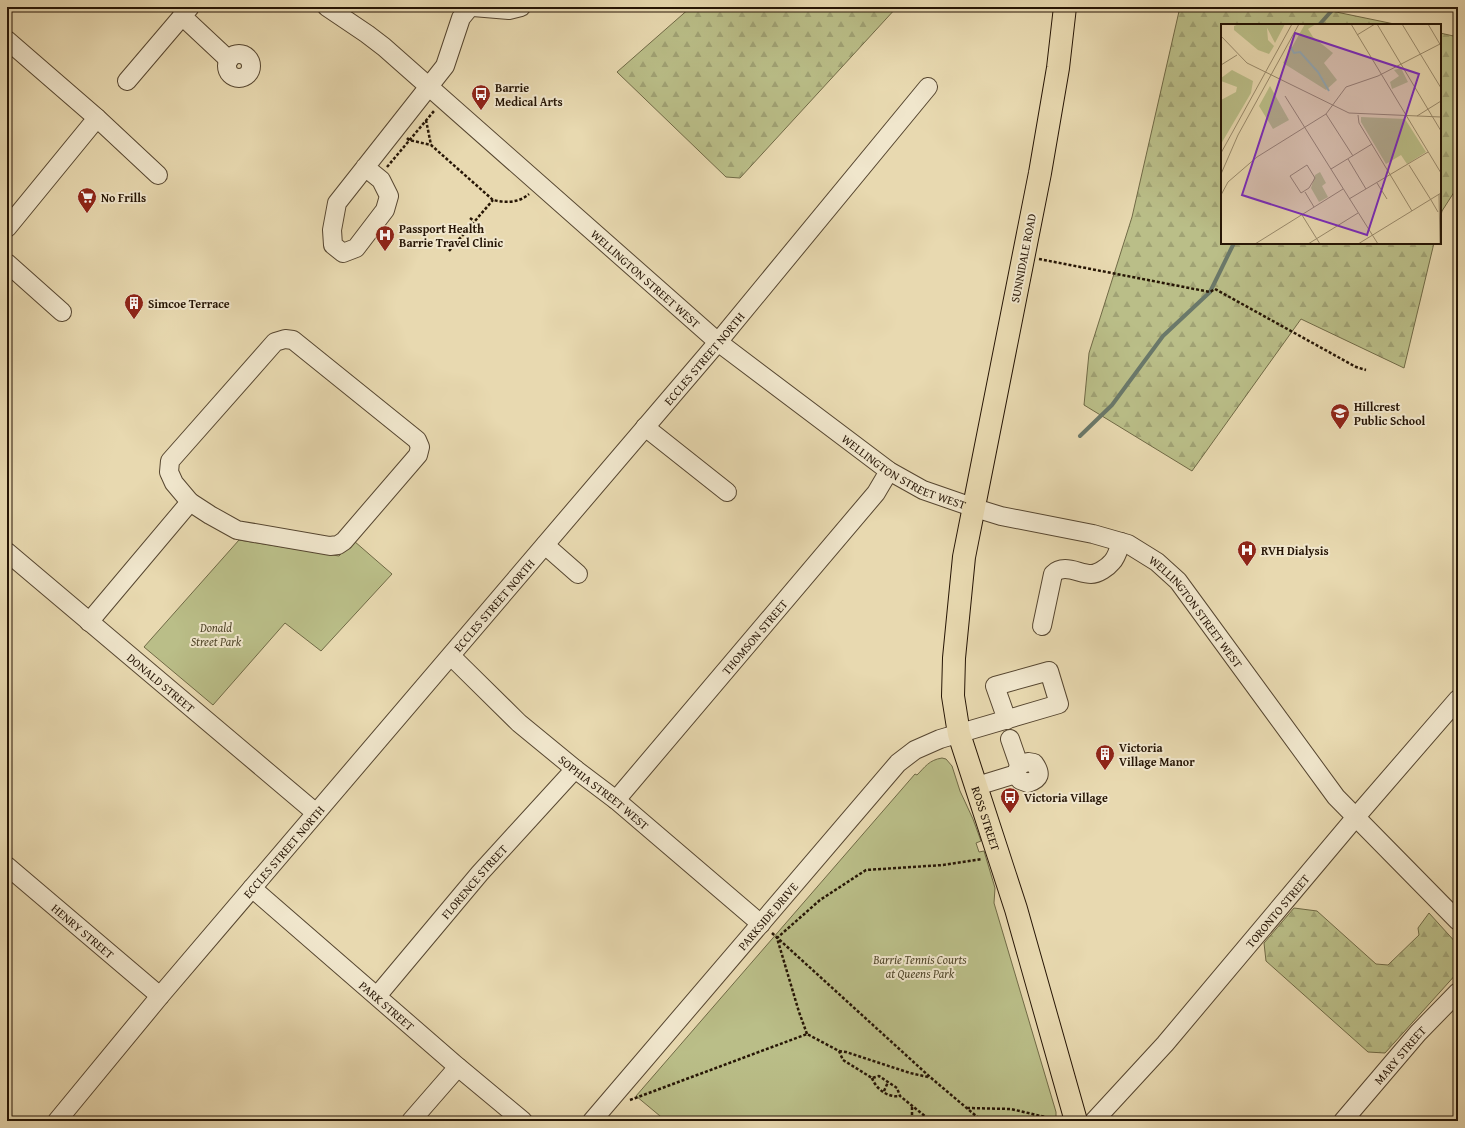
<svg xmlns="http://www.w3.org/2000/svg" width="1465" height="1128" font-family="'Gentium Book Plus',serif">
<style>
.forest{fill:url(#forest-firs);stroke:#706a46}
.green{fill:#babe88;stroke:#706a46}
.lines{fill:none;stroke-linecap:round;stroke-linejoin:round}
.stream{stroke:#6a786a;stroke-width:4}
.minor-casing{stroke:#564630;stroke-width:20}
.major-casing{stroke:#261505;stroke-width:24}
.path{stroke:#261505;stroke-width:2.5;stroke-dasharray:3 2;stroke-linecap:butt}
.minor{stroke:#f0e6cc;stroke-width:18}
.major{stroke:#e8d9b0;stroke-width:22}
.labels{text-anchor:middle;dominant-baseline:central;stroke-width:4;stroke-linejoin:round;paint-order:stroke}
.poi-label{font-size:12px;font-weight:bold;fill:#261505;stroke:#f0e6cc;text-anchor:start}
.street-label{font-size:12px;fill:#261505;stroke:#f0e6cc}
.park-label{font-size:12px;font-style:italic;fill:#52482c;stroke:#f0e6cc}
.inset-river{fill:none;stroke:#97baae;stroke-width:2}
.inset-road{fill:none;stroke:#9a8b6c;stroke-width:1}
.view{fill:#7b2cbf;fill-opacity:0.15;stroke:#7b2cbf;stroke-width:2}
.inset-edge{fill:none;stroke:#261505;stroke-width:2}
</style>
<defs>
<pattern id="forest-firs" width="22" height="20" patternUnits="userSpaceOnUse"><rect width="22" height="20" fill="#babe88"/><path d="M5 1l3.5 6h-7zM16 11l3.5 6h-7z" fill="#a0a274"/></pattern>
</defs>
<rect width="100%" height="100%" fill="#e8d9b0"/>
<filter id="stains"><feTurbulence type="fractalNoise" baseFrequency=".005" numOctaves="4"/><feColorMatrix values="0 0 0 0 .2 0 0 0 0 .09 0 0 0 0 .02 0 0 0 .5 -.17"/></filter>
<radialGradient id="worn" r=".72"><stop offset=".6" stop-color="#630" stop-opacity="0"/><stop offset="1" stop-color="#630" stop-opacity=".3"/></radialGradient>
<path class="forest" d="M691,7h206l-157,171 -14,-1 -109,-105z
M1180,7h132l87,18h-177v218h212l-30,125 -103,-49 -109,152 -108,-66 5,-52 43,-136z
M1440,33l18,4v149l-16,25 -2,8z
M1294,908l23,3 59,53 12,1 31,-30 -1,-7 11,-15 29,32v27l-73,81 -17,-1 -102,-91 -2,-18z"/>
<path class="green" d="M239,540l100,16 15,-15 38,33 -71,77 -36,-28 -72,82 -69,-58z
M942,758l4,1 6,7 8,25 13,28 8,22 -5,2 3,9 5,-1 11,37 -1,15 62,209v9h-390l-30,-25 279,-322 2,1c8,-8 12,-15 25,-17z"/>
<g class="lines">
<path class="stream" d="M1319,25l16,-18
M1080,436l32,-31 51,-69 47,-44 24,-49"/>
<defs>
<g id="minor">
<path id="s1" d="M327,7l40,27 17,13 334,295 171,129 34,19 52,18 26,8 92,18 35,10 29,18 21,19 158,216 122,124"/>
<path d="M473,7l36,3 12,-3"/>
<path d="M182,16l47,44"/>
<path d="M7,40l90,78 -90,110"/>
<circle cx="239" cy="66" r="12"/>
<path d="M127,81l63,-74"/>
<path d="M97,118l61,57"/>
<path d="M365,167l16,13 8,16 -4,14 -29,38 -13,5 -10,-8 -1,-15 5,-27 108,-137 16,-48 9,-11"/>
<path d="M7,263l55,49"/>
<path d="M285,339l8,1 124,100 3,7 -2,8 -74,86 -6,4 -8,1 -93,-16 -27,-15 -20,-13 -16,-19 -5,-11 1,-11 105,-119z"/>
<path d="M645,427l82,65"/>
<path d="M545,545l33,29"/>
<path id="s2" d="M7,552l309,261"/>
<path d="M89,622l101,-120"/>
<path d="M1042,626l11,-52c11,-11 26,0 38,0 7,0 17,-7 21,-12 5,-5 7,-14 9,-20"/>
<path id="s3" d="M451,656l68,67 56,46 41,31 145,124"/>
<path d="M1016,774l4,6 8,3c12,-4 14,-9 6,-20l-6,-1 -9,3"/>
<path d="M977,786l39,-12 3,-9 -9,-26"/>
<path id="s4" d="M616,800l260,-307 13,-22"/>
<path id="s5" d="M7,866l153,130"/>
<path id="s6" d="M252,888l206,179 65,54"/>
<path id="s7" d="M377,996l103,-123 95,-104"/>
<path id="s8" d="M57,1121l103,-125 558,-654 210,-255"/>
<path d="M411,1121l47,-54"/>
<path id="s9" d="M592,1121l306,-358 17,-13 25,-11 119,-35 -10,-33 -54,15 12,34"/>
<path id="s10" d="M1094,1121l71,-77 190,-226 103,-119"/>
<path id="s11" d="M1343,1121l75,-88 40,-41"/>
</g>
<g id="major">
<path id="s12" d="M1065,7l-7,61 -18,105 -76,384 -10,101 -1,38 6,38 57,175 60,212"/>
</g>
</defs>
<use href="#minor" class="minor-casing"/>
<use href="#major" class="major-casing"/>
<path class="path" d="M426,120l5,25
M407,138l2,2 22,5 62,55c12,3 26,3 36,-6
M387,167l47,-56
M470,218l4,3
M449,251l44,-51
M1039,259l171,33 5,-3 141,78 10,3
M772,933l158,144 52,44
M807,1034l-8,-22 -22,-74 43,-38 46,-30 77,-5 39,-6
M839,1051l7,1 64,21 18,4
M872,1078c4,11 16,20 28,18
M884,1091l4,-9
M630,1100l177,-66 32,17 4,9 29,18 7,-2 18,12 3,8 31,25
M912,1107v14
M967,1108l44,1 47,11"/>
<use href="#minor" class="minor"/>
<use href="#major" class="major"/>
</g>
<defs>
<symbol id="bus-pin" viewBox="-11 -11 22 30"><path d="M0 17L-7.5 6A9.5 9.5 0 1 1 7.5 6Z" fill="#8f2418" stroke="#f0e6cc"/><path d="M-5-6H5V4H4V6H2V4H-2V6H-4V4H-5ZM-3.5-4V0h7V-4ZM-3.5 1.2v1.5H-2V1.2ZM2 1.2v1.5H3.5V1.2Z" fill="#fff"/></symbol>
<symbol id="supermarket-pin" viewBox="-11 -11 22 30"><path d="M0 17L-7.5 6A9.5 9.5 0 1 1 7.5 6Z" fill="#8f2418" stroke="#f0e6cc"/><path d="M-6-5.5h2.5l.6 2H6L4.5 2H-2.5L-4.4-4H-6ZM-1.5 3.2a1.3 1.3 0 1 0 .1 0ZM3 3.2a1.3 1.3 0 1 0 .1 0Z" fill="#fff"/></symbol>
<symbol id="hospital-pin" viewBox="-11 -11 22 30"><path d="M0 17L-7.5 6A9.5 9.5 0 1 1 7.5 6Z" fill="#8f2418" stroke="#f0e6cc"/><path d="M-5-5h3v3.5h4V-5h3V5h-3V1.5h-4V5h-3Z" fill="#fff"/></symbol>
<symbol id="building-pin" viewBox="-11 -11 22 30"><path d="M0 17L-7.5 6A9.5 9.5 0 1 1 7.5 6Z" fill="#8f2418" stroke="#f0e6cc"/><path d="M-4-6H4V6H1V3H-1V6H-4ZM-2.5-4.3h1.7v1.8h-1.7ZM.8-4.3h1.7v1.8H.8ZM-2.5-1h1.7V.8h-1.7ZM.8-1h1.7V.8H.8Z" fill="#fff"/></symbol>
<symbol id="school-pin" viewBox="-11 -11 22 30"><path d="M0 17L-7.5 6A9.5 9.5 0 1 1 7.5 6Z" fill="#8f2418" stroke="#f0e6cc"/><path d="M0-5L7-2L0 1L-7-2ZM-4 1L0 2.5L4 1V4Q0 6-4 4Z" fill="#fff"/></symbol>
</defs>
<g fill-rule="evenodd">
<use href="#bus-pin" x="470" y="83" width="22" height="30"/>
<use href="#supermarket-pin" x="76" y="186" width="22" height="30"/>
<use href="#hospital-pin" x="374" y="224" width="22" height="30"/>
<use href="#building-pin" x="123" y="292" width="22" height="30"/>
<use href="#school-pin" x="1329" y="402" width="22" height="30"/>
<use href="#hospital-pin" x="1236" y="539" width="22" height="30"/>
<use href="#building-pin" x="1094" y="743" width="22" height="30"/>
<use href="#bus-pin" x="999" y="786" width="22" height="30"/>
</g>
<g class="labels">
<g class="poi-label">
<text x="495" y="87">Barrie<tspan x="495" dy="14">Medical Arts</tspan></text>
<text x="101" y="197">No Frills</text>
<text x="399" y="228">Passport Health<tspan x="399" dy="14">Barrie Travel Clinic</tspan></text>
<text x="148" y="303">Simcoe Terrace</text>
<text x="1354" y="406">Hillcrest<tspan x="1354" dy="14">Public School</tspan></text>
<text x="1261" y="550">RVH Dialysis</text>
<text x="1119" y="747">Victoria<tspan x="1119" dy="14">Village Manor</tspan></text>
<text x="1024" y="797">Victoria Village</text>
</g>
<g class="street-label">
<text transform="translate(1023 258) rotate(-79)">SUNNIDALE ROAD</text>
<text stroke="none"><textPath href="#s1" startOffset="419">WELLINGTON STREET WEST</textPath></text>
<text stroke="none"><textPath href="#s8" startOffset="1000">ECCLES STREET NORTH</textPath></text>
<text stroke="none"><textPath href="#s1" startOffset="743">WELLINGTON STREET WEST</textPath></text>
<text stroke="none"><textPath href="#s8" startOffset="676">ECCLES STREET NORTH</textPath></text>
<text stroke="none"><textPath href="#s1" startOffset="1078">WELLINGTON STREET WEST</textPath></text>
<text stroke="none"><textPath href="#s4" startOffset="214">THOMSON STREET</textPath></text>
<text stroke="none"><textPath href="#s2" startOffset="202">DONALD STREET</textPath></text>
<text stroke="none"><textPath href="#s3" startOffset="205">SOPHIA STREET WEST</textPath></text>
<text stroke="none"><textPath href="#s12" startOffset="826">ROSS STREET</textPath></text>
<text stroke="none"><textPath href="#s8" startOffset="352">ECCLES STREET NORTH</textPath></text>
<text stroke="none"><textPath href="#s7" startOffset="150">FLORENCE STREET</textPath></text>
<text stroke="none"><textPath href="#s10" startOffset="279">TORONTO STREET</textPath></text>
<text stroke="none"><textPath href="#s9" startOffset="270">PARKSIDE DRIVE</textPath></text>
<text stroke="none"><textPath href="#s5" startOffset="100">HENRY STREET</textPath></text>
<text stroke="none"><textPath href="#s6" startOffset="179">PARK STREET</textPath></text>
<text stroke="none"><textPath href="#s11" startOffset="87">MARY STREET</textPath></text>
</g>
<g class="park-label">
<text x="216" y="627">Donald<tspan x="216" dy="14">Street Park</tspan></text>
<text x="920" y="959">Barrie Tennis Courts<tspan x="920" dy="14">at Queens Park</tspan></text>
</g>
</g>
<g transform="translate(1221 24)">
<rect width="220" height="220" fill="#e8d9b0"/>
<path d="M18,0h31l-3,4 1,12 6,6 -5,8 -11,-4 -24,-20v-4zM84,0h11l-8,5 5,8 20,16 -9,10 13,17 -11,10 -43,-27zM180,44l7,14 -16,7 -2,-7 9,-6 -5,-6zM11,46l21,11 -2,12 -30,51v-44l15,-8 1,-5 -16,-6v-3zM49,62l19,34 -16,9 -14,-23z" fill="#babe88"/>
<path d="M44,0h20l-10,19zM140,93l44,2 21,33 -19,12 -6,-9 -15,9 -25,-42zM99,148l6,11 -4,3 6,11 -9,5 -8,-14 4,-13z" fill="#babe88"/>
<path class="inset-river" d="M69,22l4,7 6,-1 18,20 11,19"/>
<path class="inset-road" d="M130,0l90,149M156,0l64,107M181,0l39,64M207,0l13,22M136,11l18,-11M0,12l26,27 102,50 92,4M0,41l16,-10M64,72l93,148M105,90l27,42M137,91l1,8 53,88M196,92l24,-15M0,129l71,-129M127,135l18,30M86,141l8,13 -6,10 -8,5 -11,-17zM188,141l22,35M110,145l41,-25M0,150l17,-39 61,-111M156,159l10,16M84,168l9,15M218,170l1,50M0,171l7,-13 29,-25 69,-43 20,-27 32,-11 62,-32M128,175l79,-47M210,176l7,12M81,191l18,29M34,220l88,-55M87,220l50,-31M137,220l83,-51"/>
<path class="view" d="M74,9l124,41 -52,161 -125,-40z"/>
<rect width="220" height="220" class="inset-edge"/>
</g>
<rect width="1465" height="1128" fill="none" stroke="#e8d9b0" stroke-width="24"/>
<rect x="8" y="8" width="1449" height="1112" fill="none" stroke="#261505" stroke-width="2"/>
<rect x="12" y="12" width="1441" height="1104" fill="none" stroke="#261505"/>
<rect width="100%" height="100%" filter="url(#stains)"/>
<rect width="100%" height="100%" fill="url(#worn)"/>
</svg>
